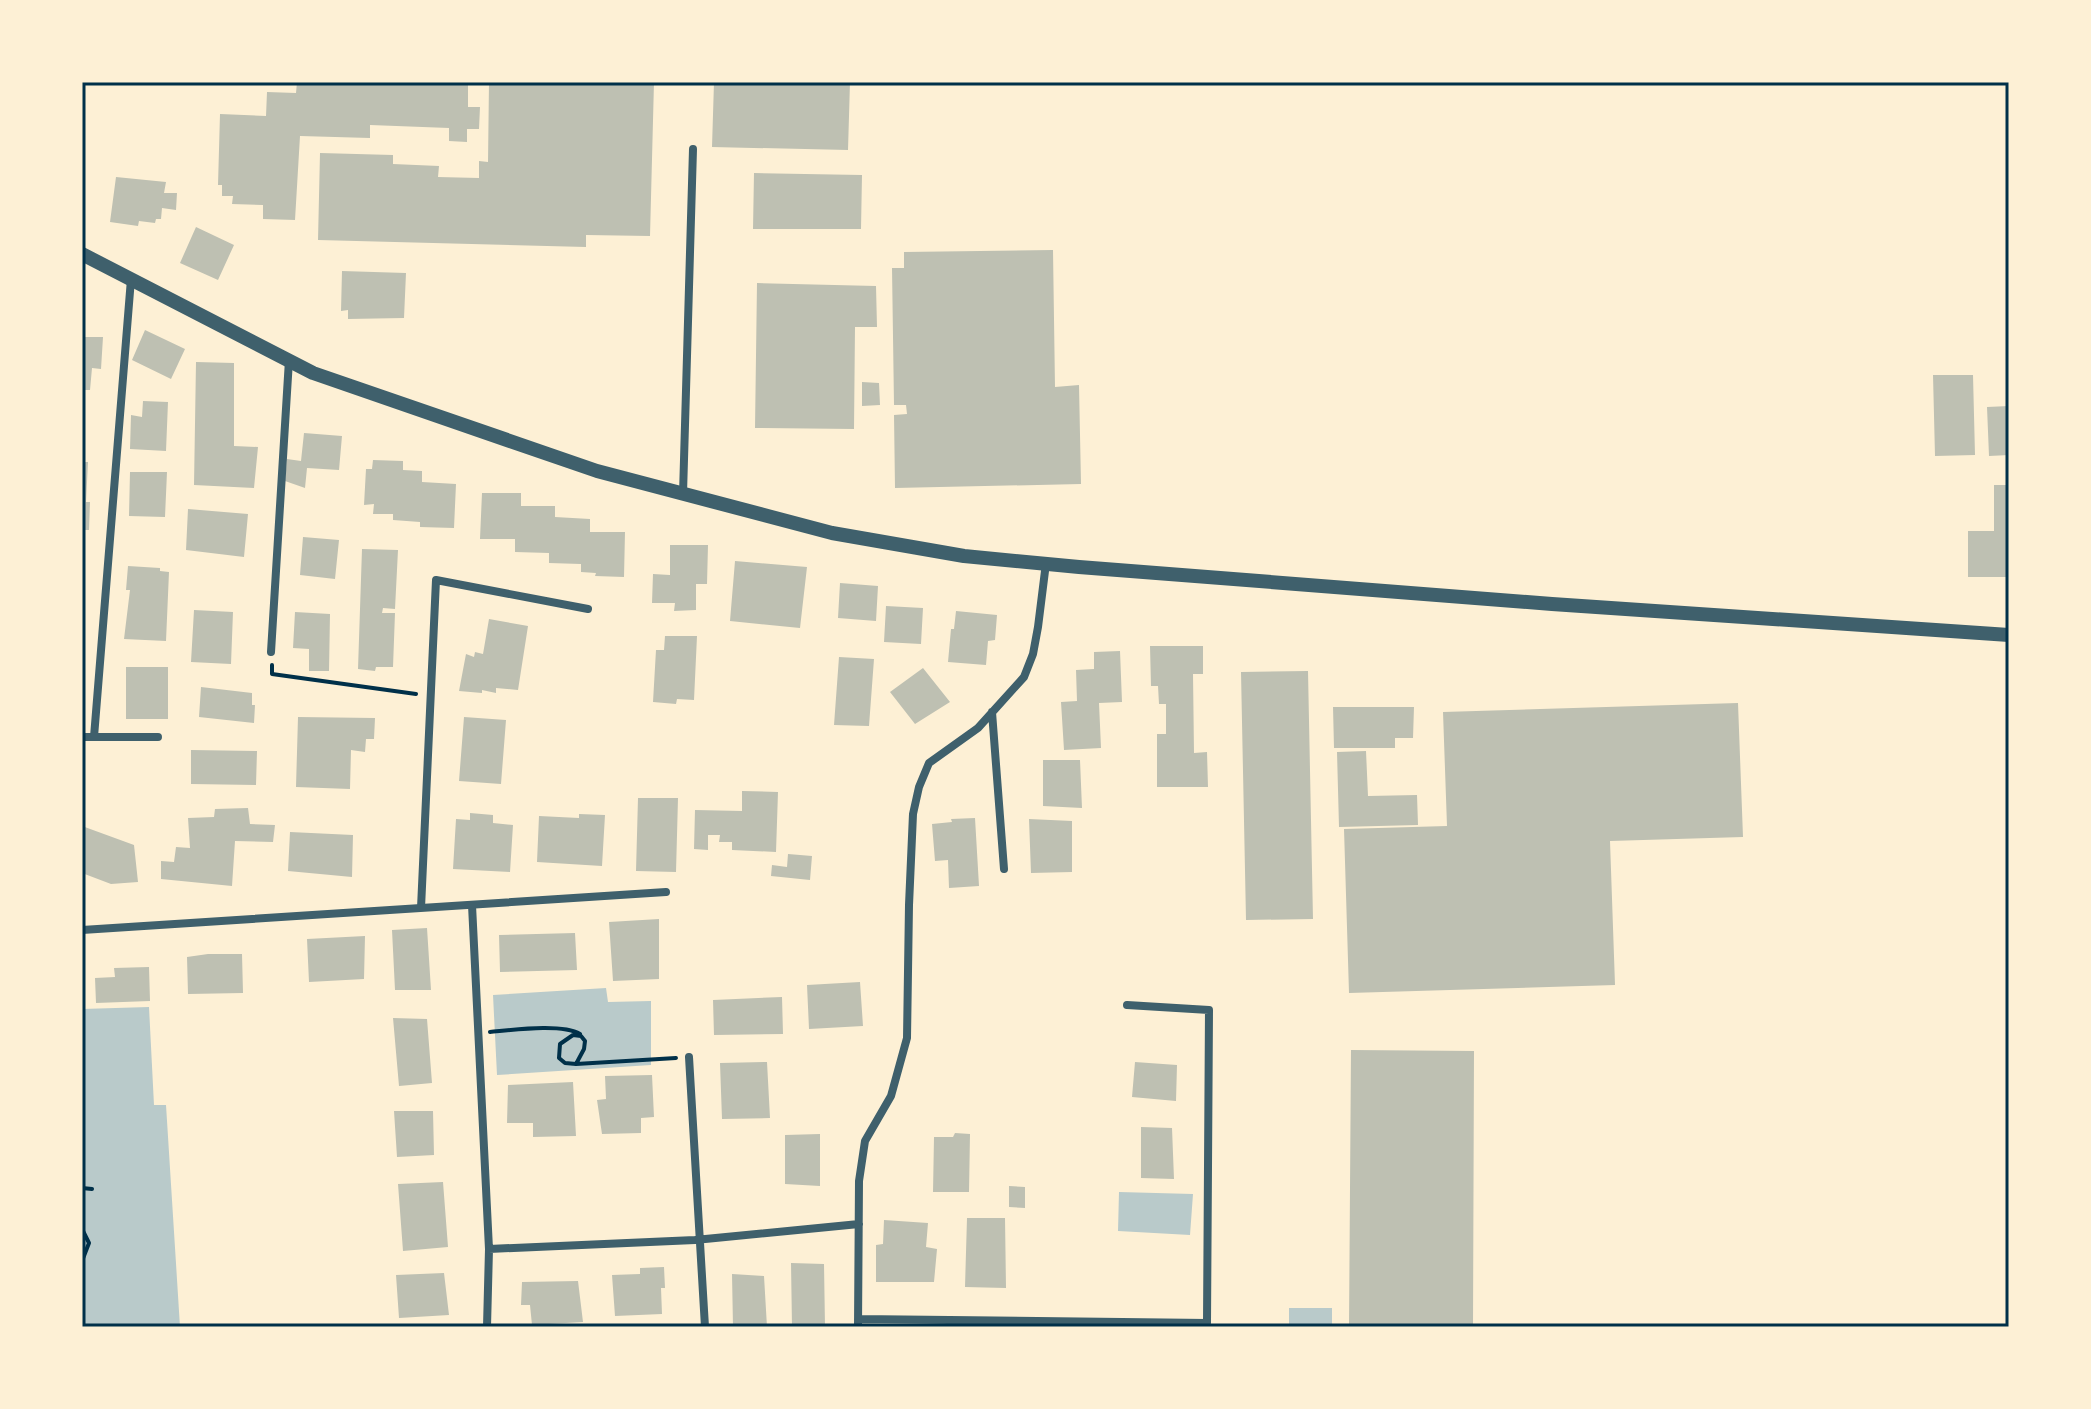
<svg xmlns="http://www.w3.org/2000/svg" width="2091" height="1409" font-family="Arial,sans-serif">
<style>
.green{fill:#b9caca}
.building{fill:#bec0b2}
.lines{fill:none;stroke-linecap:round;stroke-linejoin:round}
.path{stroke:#003049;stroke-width:4}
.minor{stroke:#3f606c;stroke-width:8}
.tertiary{stroke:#3f606c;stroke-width:14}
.neatline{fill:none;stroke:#003049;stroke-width:3}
</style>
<rect width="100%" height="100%" fill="#fdf0d5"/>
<path class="green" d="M606,988l2,14 43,-1v64l-154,10 -4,-80z
M149,1007l5,98h12l14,222h-98v-318z
M1119,1192l74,2 -3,41 -72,-4z
M1289,1308h43v19h-43z"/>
<path class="building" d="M297,82h171v25h12l-1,22h-12v13l-18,-1v-13l-79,-3v13l-70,-2 -5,84 -32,-1v-14l-31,-1 1,-8h-11v-11h-4l2,-71 46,2 1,-24 29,1z
M489,82h165l-4,154 -64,-1v12l-268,-7 2,-87 73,2v9l46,2 -1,11 41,1v-17l9,1z
M714,82h136l-2,68 -136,-3z
M754,173l108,2 -1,54h-108z
M116,177l50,5 -2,11h13l-1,17 -14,-2 -1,11h-5l-1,4 -16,-2 -1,5 -28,-4z
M196,227l38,18 -16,35 -38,-17z
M1053,250l2,137 24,-2 2,99 -186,4 -1,-73 13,-1 -1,-9h-12l-2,-137h12v-16z
M342,271l64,2 -2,45 -56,1v-9l-7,1z
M757,283l119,3 1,41h-22l-1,102 -99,-1z
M145,330l40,19 -14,30 -39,-19z
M82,337h21l-2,32 -9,-1 -2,22h-8z
M196,362l38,1v83l24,1 -4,41 -60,-3z
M1933,375h40l2,80 -40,1z
M862,382l17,1 1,22 -18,1z
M143,401l25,1 -2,49 -36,-2 1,-34 11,2z
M2009,406v49l-20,1 -2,-49z
M304,433l38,3 -3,34 -32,-2 -2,20 -20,-7 2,-22 14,2z
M373,460l30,1v9l19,1v11l34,2 -2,44 -34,-1v-5l-27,-2v-6h-20l1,-10 -10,1 2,-36h6z
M82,462h6l-2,40h4l-1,28h-7z
M130,472h37l-2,45 -36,-1z
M1994,485h15v92h-41v-46h26z
M482,493h39v13h34v11l35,2v13h35l-1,45 -29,-1 1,-3 -15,-1v-8l-32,-1v-10l-34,-1v-13h-35z
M188,509l60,5 -4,43 -58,-7z
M303,537l36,3 -4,39 -35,-4z
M670,545h38l-1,39h-11v26l-22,1 1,-8h-23l1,-29 17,1z
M362,549l36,1 -3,59 -12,-1 -1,5h13l-2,54h-17l-1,4 -17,-2z
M735,561l72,6 -7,61 -70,-7z
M128,566l32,2v3l9,1 -3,69 -42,-2 6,-49h-4z
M840,583l38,3 -2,35 -38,-3z
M886,606l37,2 -2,36 -37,-2z
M194,610l39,2 -2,52 -40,-2z
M956,611l41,4 -2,25 -7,1 -2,24 -38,-3 3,-33h3z
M295,612l35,2 -1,57h-20v-22l-16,-1z
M489,619l39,7 -10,64 -22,-2v5l-14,-3v3l-23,-2 7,-37 8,3 1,-5 8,2z
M665,636h32l-3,64 -17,-1 -1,5 -23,-2 3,-52h8z
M1150,646h53v28h-10l1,79 13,-1 1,35h-51v-53h9v-30h-7l-1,-18h-7z
M1120,651l2,51 -23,1 2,45 -37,2 -3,-48 16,-1 -1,-31 18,-1v-17z
M839,657l35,2 -5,67 -35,-1z
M126,667h42v52h-42z
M923,668l27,34 -35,22 -25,-32z
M1308,671l5,248 -67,1 -5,-248z
M201,687l51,6v12h3l-1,18 -55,-6z
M1738,703l5,134 -133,4 5,144 -266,8 -5,-164 103,-3 -4,-114z
M1333,707h81l-1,31h-18v10h-61z
M298,717l77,1 -1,21h-8l-1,13 -14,-2 -1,39 -54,-2z
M464,717l42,3 -5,64 -42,-3z
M191,750l66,1 -1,34 -65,-1z
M1366,751l2,45 49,-1 1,30 -79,2 -2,-75z
M1043,760h37l2,48 -39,-2z
M742,791l36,1 -2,60 -44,-2v-8h-13l1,-7h-12v15l-14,-1 1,-39 47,1z
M638,798h40l-2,74 -40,-1z
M248,808l2,16 25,1 -2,17 -38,-1 -3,45 -71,-7v-18l13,1 2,-15 14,1 -2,-30 26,-1 1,-8z
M470,813l23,2v8l20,2 -3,47 -57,-3 3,-50 14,1z
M579,814l26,1 -3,51 -65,-4 2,-46 40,2z
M975,818l4,68 -30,2 -1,-28 -13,1 -3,-37 20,-2 -1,-3z
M1029,819l43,2v51l-41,1z
M82,826l52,19 4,37 -27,2 -29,-11z
M290,832l63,3 -1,42 -64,-6z
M788,854l24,2 -2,24 -39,-4 1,-11 15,2z
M659,919v60l-46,2 -4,-59z
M427,928l4,62h-36l-3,-60z
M575,933l2,37 -77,2 -1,-37z
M365,936l-1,43 -55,3 -2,-43z
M208,954h34l1,39 -55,1 -1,-37z
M149,967l1,34 -54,2 -1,-25 20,-1 -1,-9z
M860,982l3,44 -54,3 -2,-44z
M782,997l1,37 -69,1 -1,-35z
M393,1018l34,1 5,64 -33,3z
M1351,1050l123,1 -1,276h-124z
M767,1062l3,56 -48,1 -2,-56z
M1135,1062l42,3 -1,36 -44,-4z
M652,1075l2,42 -13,1v15l-39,1 -5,-34 9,-1 -1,-23z
M573,1082l3,54 -43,1v-14h-26l1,-38z
M394,1111h39l1,44 -37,2z
M1141,1127l31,1 2,51 -33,-1z
M955,1133l15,1 -1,58h-36l1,-55h19z
M820,1134v52l-35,-2v-49z
M443,1182l5,65 -45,4 -5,-67z
M1009,1186l16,1v21l-16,-1z
M967,1218h38l1,70 -41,-1z
M884,1220l44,3 -2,24 11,2 -3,33h-58v-37l7,-1z
M791,1263l33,1 1,63h-33z
M664,1267l1,21h-4l1,26 -47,2 -3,-41 28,-1v-6z
M444,1273l5,42 -50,3 -3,-43z
M732,1274l32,2 3,51h-34z
M578,1281l5,41 -51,3 -2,-20h-9l1,-23z"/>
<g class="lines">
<path class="path" d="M272,665v9l144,20
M490,1032c22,-2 72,-9 90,2
M576,1064l8,-15 1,-8 -4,-5 -8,-1 -13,9 -1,14 6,5 11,1 100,-6
M82,1188l10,1
M82,1229l7,14 -7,18"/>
<path class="minor" d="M683,494l10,-345
M271,652l18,-292
M992,712l12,157
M82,737h76
M94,737l37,-458
M472,905l17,344 -2,78
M421,908l15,-328 152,29
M82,930l584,-38
M689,1057l16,270
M489,1249l206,-9 164,-16
M858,1319l349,4 2,-313 -82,-5
M858,1327l1,-146 6,-40 26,-45 16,-58 2,-133 4,-91 6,-27 10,-24 49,-35 46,-51 9,-23 5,-27 8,-64"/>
<path class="tertiary" d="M82,254l231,119 284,98 235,62 132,23 115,11 473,37 457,31"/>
</g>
<rect width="2091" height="1409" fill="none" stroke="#fdf0d5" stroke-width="168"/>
<rect x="84" y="84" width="1923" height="1241" class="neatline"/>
</svg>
